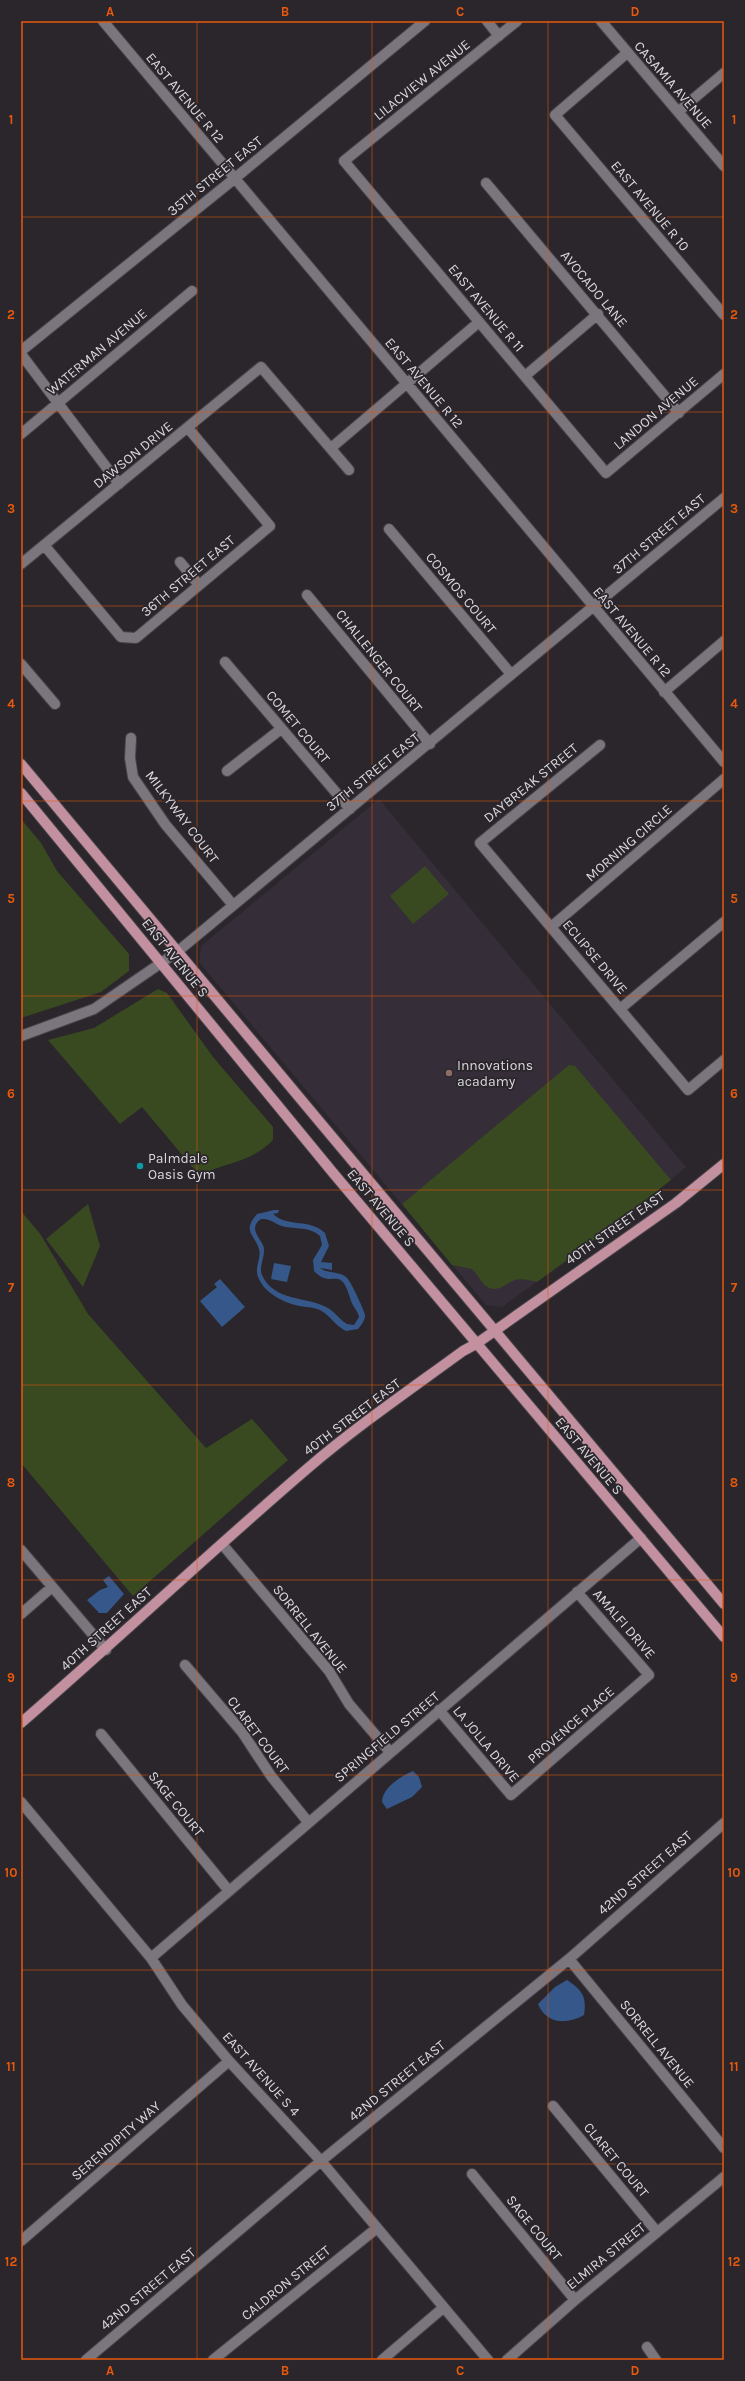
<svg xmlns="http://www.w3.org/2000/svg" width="745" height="2381" font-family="Karla,sans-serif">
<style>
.built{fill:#352d38}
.green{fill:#394a21}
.water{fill:#36578a;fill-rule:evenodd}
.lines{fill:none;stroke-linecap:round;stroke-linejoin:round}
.minor-casing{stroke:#474348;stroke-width:12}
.major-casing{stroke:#474348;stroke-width:12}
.minor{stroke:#7b767d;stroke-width:10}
.major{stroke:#c3909f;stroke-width:10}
.grid{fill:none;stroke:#e8590c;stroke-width:1;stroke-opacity:0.55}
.education-dot{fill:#8d6e63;stroke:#2a262c;stroke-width:1.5}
.culture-dot{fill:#0f9aa8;stroke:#2a262c;stroke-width:1.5}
.labels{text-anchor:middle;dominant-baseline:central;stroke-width:3.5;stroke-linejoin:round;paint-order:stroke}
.street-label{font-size:14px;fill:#dbd8dc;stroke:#2a262c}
.poi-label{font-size:14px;fill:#dbd8dc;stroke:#2a262c;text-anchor:start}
.neatline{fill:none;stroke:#e8590c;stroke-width:1.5}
.grid-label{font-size:13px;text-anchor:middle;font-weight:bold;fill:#e8590c}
</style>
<rect width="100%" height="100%" fill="#2a262c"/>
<path class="built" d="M379,799l307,368 -58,49 -126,91 -16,-2 -287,-343 2,-16z"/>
<path class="green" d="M21,819l20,24 16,28 72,83v17l-28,21 -80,26z
M425,866l24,28 -36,30 -23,-28z
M158,989l9,4 46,64 60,70v13c-23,23 -46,22 -74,35l-57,-68 -22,17 -72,-84 46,-12z
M569,1065l6,1 96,114 -94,73 -40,29c-7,-2 -15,-4 -22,-2 -11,4 -17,14 -29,6 -6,-4 -8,-12 -14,-17l-20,-4 -50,-61z
M88,1204l12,42 -17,41 -37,-48z
M21,1211l20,24 47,79 118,134 46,-29 36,41 -155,136 -112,-133z"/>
<path class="water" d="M274,1210h5l-1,3 -5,1c15,14 37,4 52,19l4,13 -8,16 11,1v7l-12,-2c8,6 19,3 26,9 4,2 19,35 19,38 0,6 -4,10 -7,14l-12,2c-11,-5 -16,-16 -26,-21 -7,-3 -14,-3 -21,-4 -15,-3 -34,-13 -40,-27 -6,-11 3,-20 0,-30 -5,-15 -17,-18 -2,-35zM261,1219c9,-1 14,5 21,7 14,4 27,0 38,10l2,9 -9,15 1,11c19,20 26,-9 37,30 2,6 7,10 8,16l-5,8 -7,-1c-7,-4 -12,-12 -19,-16 -21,-12 -54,-6 -66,-33 -4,-10 5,-20 1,-30 -5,-9 -14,-18 -2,-26z
M274,1263l17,3 -4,16 -16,-3z
M220,1279l25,28 -23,20 -22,-26 17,-14 -3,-3z
M109,1576l15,18 -17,19h-8l-12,-13 13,-10 8,-3 -5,-7z
M413,1771l6,6 3,10 -10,10 -25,12 -5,-7c0,-14 19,-26 31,-31z
M567,1980c15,10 20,16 17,35 -17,10 -38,9 -46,-11l17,-17z"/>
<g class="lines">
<defs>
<path id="minor" d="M103,21l621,741
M487,21l12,15
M517,21l-173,140 262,312 118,-99
M601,21l123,145
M627,53l-72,62 169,200
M679,111l45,-38
M486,183l193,230
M21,351l213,-172 191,-158
M21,354l98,130
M525,376l73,-62
M21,434l171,-143
M331,448l148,-126
M389,529l122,145
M44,545l77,92 15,1 134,-112 -82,-98
M180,562l19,23
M21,564l240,-197 88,103
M307,595l123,149
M225,662l125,147
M21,664l34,40
M664,692l60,-51
M131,738l-1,20 3,19 32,47 68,81
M600,745l-120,98 208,247 36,-30
M227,771l54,-42
M551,927l173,-148
M620,1009l104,-87
M21,1036l73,-27 83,-57 547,-454
M222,1544l107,127 20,33 41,48
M21,1550l85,100
M21,1614l31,-27
M185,1665l57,67 29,44 37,46
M439,1710l72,85 138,-120 -72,-83
M101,1734l128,157
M21,1802l130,156 31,47 47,56 92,100 167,199
M151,1958l490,-420
M569,1959l155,189
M553,2106l104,126
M472,2174l103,126
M21,2241l208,-180
M647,2347l9,13
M86,2360l235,-199 248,-202 155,-136
M213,2360l164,-132
M382,2360l61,-52
M507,2360l68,-60 149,-123"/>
<path id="major" d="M21,764c233,281 469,560 703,840
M21,793l313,381 390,463
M21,1723c97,-84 190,-172 287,-255 49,-42 103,-79 155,-117l13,-7 200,-141 48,-39"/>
</defs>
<use href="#minor" class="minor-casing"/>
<use href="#major" class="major-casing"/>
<use href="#minor" class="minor"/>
<use href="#major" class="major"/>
</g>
<path class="grid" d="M197,21v2339M372,21v2339M548,21v2339M21,217h703M21,412h703M21,606h703M21,801h703M21,996h703M21,1190h703M21,1385h703M21,1580h703M21,1775h703M21,1970h703M21,2164h703"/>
<circle class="education-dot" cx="449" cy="1073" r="4"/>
<circle class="culture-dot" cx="140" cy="1166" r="4"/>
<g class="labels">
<g class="street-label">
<text transform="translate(422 80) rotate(-39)">LILACVIEW AVENUE</text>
<text transform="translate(673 85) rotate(49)">CASAMIA AVENUE</text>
<text transform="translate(185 98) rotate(50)">EAST AVENUE R 12</text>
<text transform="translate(215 176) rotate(-39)">35TH STREET EAST</text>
<text transform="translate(650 206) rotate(50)">EAST AVENUE R 10</text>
<text transform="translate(594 289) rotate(50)">AVOCADO LANE</text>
<text transform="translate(486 308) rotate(50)">EAST AVENUE R 11</text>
<text transform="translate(97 352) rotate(-40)">WATERMAN AVENUE</text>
<text transform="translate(424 383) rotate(50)">EAST AVENUE R 12</text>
<text transform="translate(656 413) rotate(-40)">LANDON AVENUE</text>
<text transform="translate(133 455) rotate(-39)">DAWSON DRIVE</text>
<text transform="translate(659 534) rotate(-40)">37TH STREET EAST</text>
<text transform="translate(188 576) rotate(-40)">36TH STREET EAST</text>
<text transform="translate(461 593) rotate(50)">COSMOS COURT</text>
<text transform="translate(632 632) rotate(50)">EAST AVENUE R 12</text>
<text transform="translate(379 661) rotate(51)">CHALLENGER COURT</text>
<text transform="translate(298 727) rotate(50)">COMET COURT</text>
<text transform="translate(373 772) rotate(-39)">37TH STREET EAST</text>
<text transform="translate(531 783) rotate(-39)">DAYBREAK STREET</text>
<text transform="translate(182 817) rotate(53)">MILKYWAY COURT</text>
<text transform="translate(629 843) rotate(-41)">MORNING CIRCLE</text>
<text transform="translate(595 957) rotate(50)">ECLIPSE DRIVE</text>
<text transform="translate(175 958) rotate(51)">EAST AVENUE S</text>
<text transform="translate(381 1208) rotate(50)">EAST AVENUE S</text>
<text transform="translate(615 1228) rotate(-35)">40TH STREET EAST</text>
<text transform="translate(352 1417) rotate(-37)">40TH STREET EAST</text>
<text transform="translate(589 1456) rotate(50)">EAST AVENUE S</text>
<text transform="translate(624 1624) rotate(49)">AMALFI DRIVE</text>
<text transform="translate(106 1629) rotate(-42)">40TH STREET EAST</text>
<text transform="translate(310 1629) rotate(51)">SORRELL AVENUE</text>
<text transform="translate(571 1725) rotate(-41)">PROVENCE PLACE</text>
<text transform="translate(258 1735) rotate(53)">CLARET COURT</text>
<text transform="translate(387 1737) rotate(-40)">SPRINGFIELD STREET</text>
<text transform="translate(486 1744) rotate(50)">LA JOLLA DRIVE</text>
<text transform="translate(176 1804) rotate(51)">SAGE COURT</text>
<text transform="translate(645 1873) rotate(-41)">42ND STREET EAST</text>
<text transform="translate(657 2044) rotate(51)">SORRELL AVENUE</text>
<text transform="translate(261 2074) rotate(48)">EAST AVENUE S 4</text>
<text transform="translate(397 2081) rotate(-39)">42ND STREET EAST</text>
<text transform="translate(116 2141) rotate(-41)">SERENDIPITY WAY</text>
<text transform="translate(616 2160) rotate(50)">CLARET COURT</text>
<text transform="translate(534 2228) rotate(51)">SAGE COURT</text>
<text transform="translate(606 2256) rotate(-39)">ELMIRA STREET</text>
<text transform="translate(286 2283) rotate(-39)">CALDRON STREET</text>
<text transform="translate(148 2289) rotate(-40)">42ND STREET EAST</text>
</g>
<g class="poi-label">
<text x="457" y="1065">Innovations<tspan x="457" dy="16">acadamy</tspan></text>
<text x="148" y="1158">Palmdale<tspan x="148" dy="16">Oasis Gym</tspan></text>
</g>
</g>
<rect width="745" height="2381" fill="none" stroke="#2a262c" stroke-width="44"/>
<rect x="22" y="22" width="701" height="2337" class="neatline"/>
<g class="grid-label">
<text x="110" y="16">A</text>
<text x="285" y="16">B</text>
<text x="460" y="16">C</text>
<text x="635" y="16">D</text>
<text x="11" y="124">1</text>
<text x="734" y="124">1</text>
<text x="11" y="319">2</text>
<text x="734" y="319">2</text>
<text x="11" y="513">3</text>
<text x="734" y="513">3</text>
<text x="11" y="708">4</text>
<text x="734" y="708">4</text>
<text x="11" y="903">5</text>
<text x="734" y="903">5</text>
<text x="11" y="1098">6</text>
<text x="734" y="1098">6</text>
<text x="11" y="1292">7</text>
<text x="734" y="1292">7</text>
<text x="11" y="1487">8</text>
<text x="734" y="1487">8</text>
<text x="11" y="1682">9</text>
<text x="734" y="1682">9</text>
<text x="11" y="1877">10</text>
<text x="734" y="1877">10</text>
<text x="11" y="2071">11</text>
<text x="734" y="2071">11</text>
<text x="11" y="2266">12</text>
<text x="734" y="2266">12</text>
<text x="110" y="2375">A</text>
<text x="285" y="2375">B</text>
<text x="460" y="2375">C</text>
<text x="635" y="2375">D</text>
</g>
</svg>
